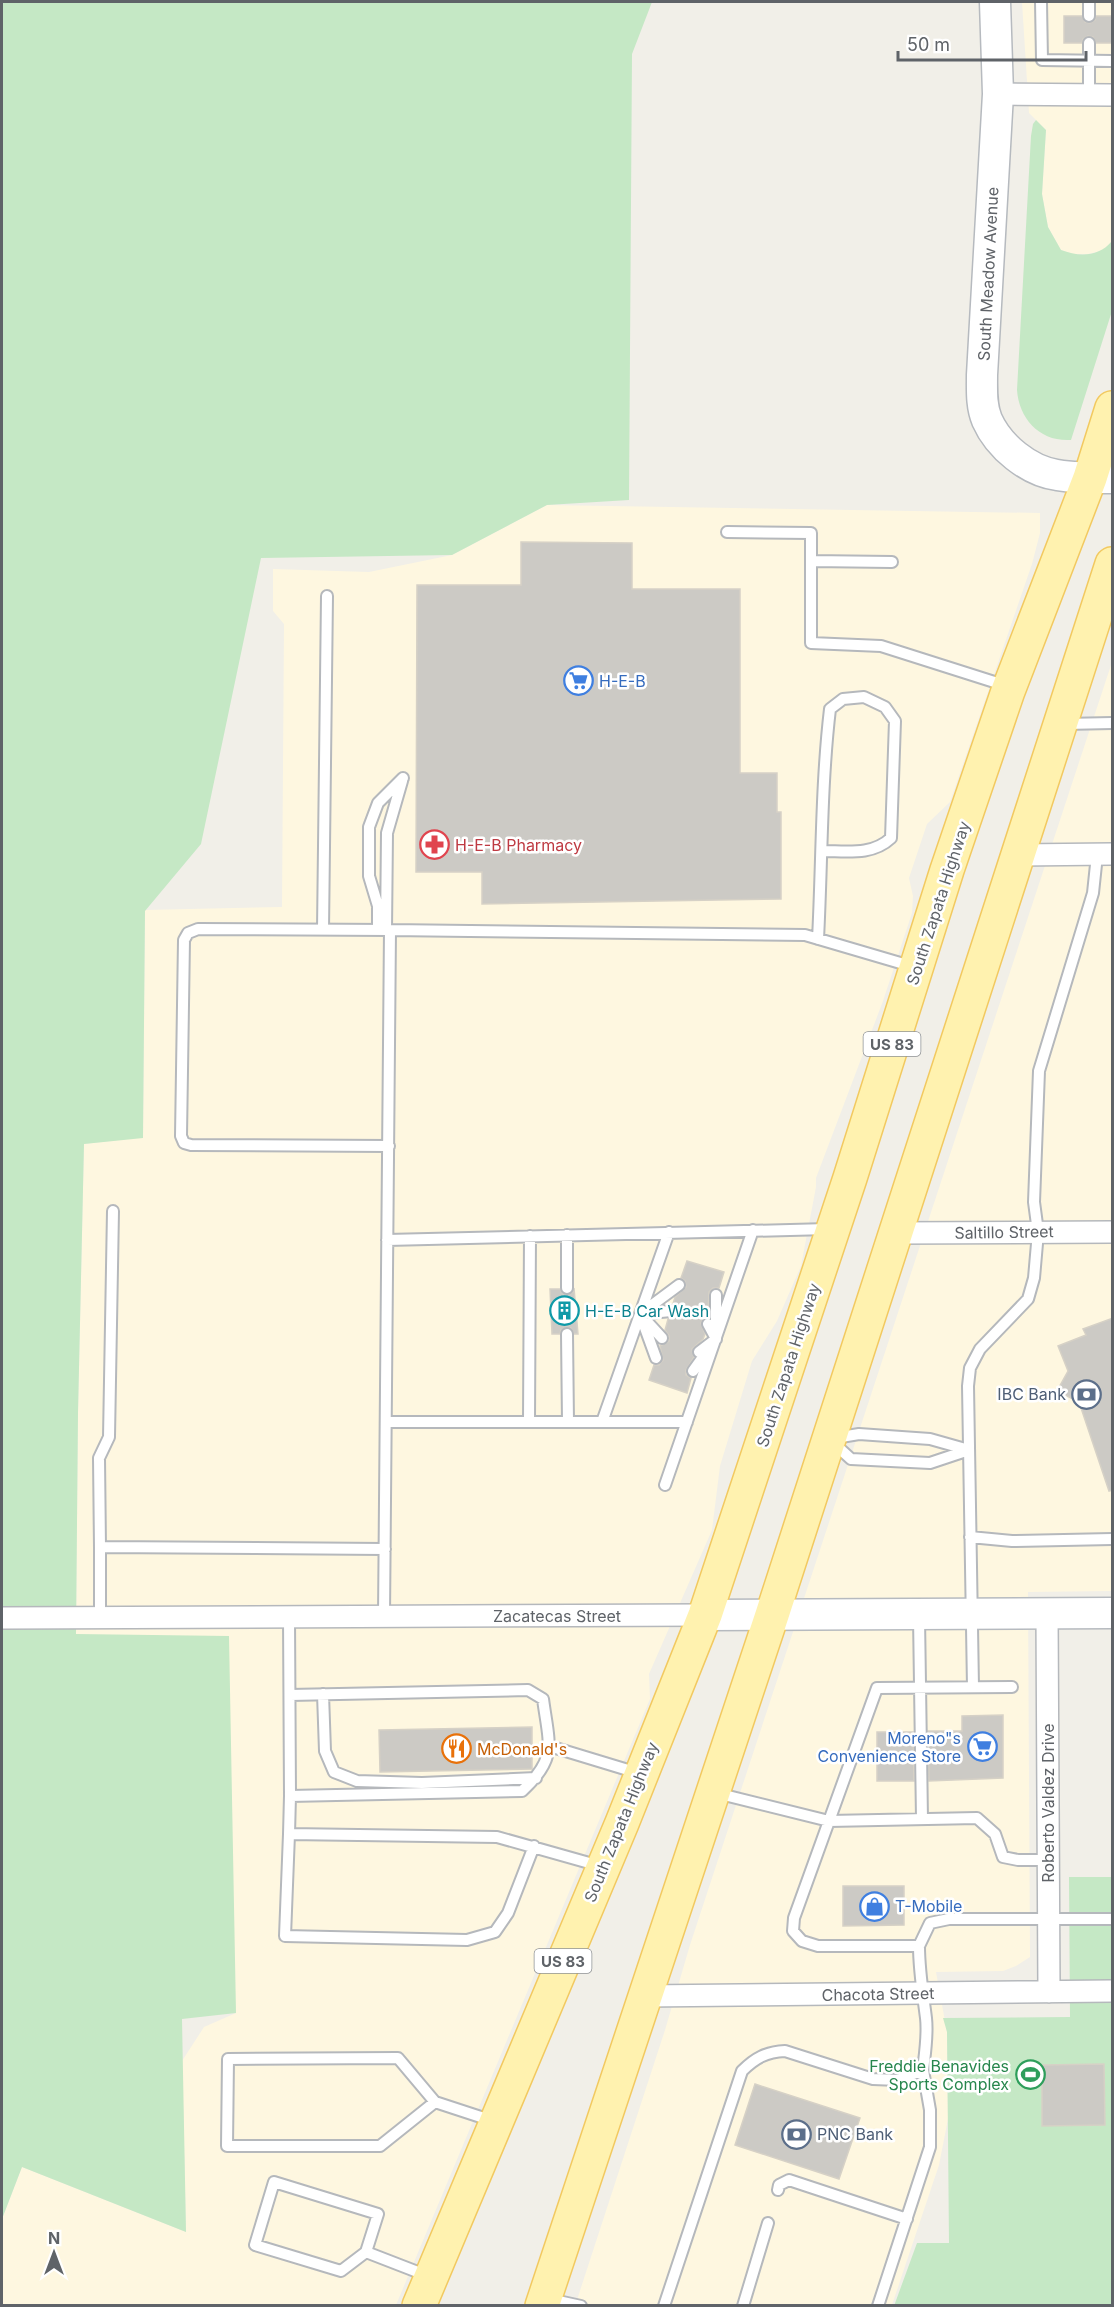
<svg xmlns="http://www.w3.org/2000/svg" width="1114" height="2307" font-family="Inter,sans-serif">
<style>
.commercial{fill:#fef7e0}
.green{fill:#c5e8c5}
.building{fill:#cccac5;stroke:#d6d1c6;stroke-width:1.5}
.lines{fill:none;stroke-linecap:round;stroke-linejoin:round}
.lane-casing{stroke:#b5b8bc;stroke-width:14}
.street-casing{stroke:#b5b8bc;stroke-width:24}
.secondary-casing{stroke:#b6babf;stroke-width:33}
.primary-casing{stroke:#f2c960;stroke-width:36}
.lane{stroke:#fff;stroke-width:10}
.street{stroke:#fff;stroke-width:21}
.secondary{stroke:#fff;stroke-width:30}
.primary{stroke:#fff2af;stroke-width:33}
.labels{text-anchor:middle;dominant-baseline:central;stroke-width:5;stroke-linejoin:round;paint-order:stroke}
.shield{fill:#fff;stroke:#8f9295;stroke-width:1.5}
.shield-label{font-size:15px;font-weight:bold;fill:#5f6368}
.street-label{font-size:16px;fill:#5f6368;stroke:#fff}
.shop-label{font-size:16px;fill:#366cbe;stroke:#fff;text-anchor:start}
.health-label{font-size:16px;fill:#be3a42;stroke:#fff;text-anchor:start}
.culture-label{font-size:16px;fill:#0d838f;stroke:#fff;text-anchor:start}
.service-label{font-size:16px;fill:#4e5e75;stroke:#fff;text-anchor:end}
.food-label{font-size:16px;fill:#c56008;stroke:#fff;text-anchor:start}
.leisure-label{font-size:16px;fill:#27864d;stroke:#fff;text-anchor:end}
</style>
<rect width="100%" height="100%" fill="#f1efe8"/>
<path class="commercial" d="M1022,2h90v239l-7,9 -17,4h-15l-12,-4 -13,-23 -6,-33 4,-64 -17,-17z
M547,505l493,8v20l-8,31 -82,238 -23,22 -18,54 4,18 -1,17 -29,88 -67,177v9l-15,79 -24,55 -25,40 -32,105 -8,64 -63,144 1,25 -254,606h-394v-86l20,-52 164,65 -4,-171 22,-34 32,-14 -160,-379 2,-221 6,-269 59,-7 2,-227 137,-3 2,-283 -11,-13v-42l96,3 83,-17z
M1112,662v929l-84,1 2,365 -14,9 -13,5 -67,1 11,60 1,87 -9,46 -47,140 -317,1 90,-276 25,-85z"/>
<path class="green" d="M2,2h650l-20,52 -3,446 -82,5 -95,50 -191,3 -60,286 -56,67 -2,227 -59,6 -6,269 -2,221 153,2 7,377 -54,6 4,213 -164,-65 -20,52z
M1036,120l10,10 -4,64 6,33 13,23c18,7 38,7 51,-9v70l-41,129c-31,2 -52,-21 -54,-50l14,-254 2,-12z
M1069,1877h43v428l-218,1 23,-63h32l-2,-211 -4,-14 127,-1z"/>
<path class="building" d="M1064,16h18l3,6 5,1 5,-3 1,-4h17v27h-17l-3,-6 -5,-1 -5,3 -1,4h-18z
M521,542l111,1v46h108v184h37v39h4v87l-299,5v-32h-66l1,-287h104z
M687,1261l37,11 -5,16h-6l-4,4 -1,25 -4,1 -3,5 4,11 -2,5 -11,10 2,8 -8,13v5l5,3 -4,15 -38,-13 5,-15h5l4,-5 -3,-14 9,-5v-5l-4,-6 3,-11 7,-2 3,-3 -1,-7 -4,-3 2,-7 11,-10 -1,-6 -4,-3z
M574,1288l4,46h-4l-3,-6 -5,-1 -5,3 -1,4h-8l-2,-45h10l3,5 5,1 5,-3z
M1113,1318v172l-4,1 -30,-89 -22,-11 11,-20 -10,-25 28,-11 -3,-6z
M1003,1715v63l-74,3 -1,-50h34v-15z
M532,1727v42l-152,3 -1,-42z
M877,1732h36l1,49h-37z
M843,1886h61v39l-61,1z
M1104,2064l1,61 -63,1v-61z
M755,2084l105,34 -21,61 -104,-34z"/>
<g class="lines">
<defs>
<path id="lane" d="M1041,2l1,58 70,1
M1089,2v14
M1089,43v52
M727,532l84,1v28
M892,562l-81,-1v82l70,3 126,40
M1065,724l47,-1
M323,930l4,-334
M378,930v-24l-9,-30v-49l9,-24 25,-25
M386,930l1,-97 15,-52
M818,939c4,-76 3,-154 12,-230l13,-10 21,-2 21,10 10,14 -4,117c-19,18 -45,13 -69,13
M389,1146l-198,-1 -7,-2 -3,-7 3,-196 4,-7 10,-4 192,1
M567,1235v53
M387,1240l441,-11
M671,1311l-31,3 39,-29
M708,1324l8,15v-44
M567,1334l1,88
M656,1358l-16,-44 22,24
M693,1371l23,-32 -17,13
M386,1422h301
M529,1422l1,-186
M602,1422l67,-190
M859,1434l71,5 39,11 -39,13 -79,-4 -22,-20z
M665,1485l88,-255
M970,1537l42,4 100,-2
M100,1547l-1,-89 10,-21 4,-226
M384,1616l6,-686 415,5 109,32
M100,1617v-70l285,2
M919,1617l3,202
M973,1687l-5,-301 2,-18 10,-19 48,-50 6,-21 4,-46 -4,-30 5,-131 54,-178 4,-38
M1012,1687l-135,1 -83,230 -1,13 9,10 16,5h101l11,-23 19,-4h163
M323,1694l2,57 9,21 23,9 65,2 114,-5
M290,1695l238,-5 15,9c6,45 15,59 -21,92l-232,5
M549,1746l89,27
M716,1793l113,28 148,-3 18,16 8,23 15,3h30
M289,1834l1,-38 -1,-179
M534,1846l-26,67 -13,19 -28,8 -182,-4 4,-102 208,3 103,29
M435,2102l-55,44h-153l1,-87 170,-1 37,44 58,19
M274,2182l104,32 -12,38 -25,19 -86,-26z
M778,2190l1,-5 10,-5 118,39
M366,2252l62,24
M549,2299l32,7
M664,2306l78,-235c13,-13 24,-19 43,-20l88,28 25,1 25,-10c2,-17 5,-35 3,-52 -3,-24 -7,-47 -7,-72
M743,2306l25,-83
M878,2306l52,-159v-37l-7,-40"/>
<path id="street" d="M998,94l114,1
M1018,855l94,-1
M895,1233l217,-1
M1047,1613l2,379
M2,1618l703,-3
M644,1996l468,-5"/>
<path id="secondary" d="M995,2l3,92 -16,281c0,15 -1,31 5,45 12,27 42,51 70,55 18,3 37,3 55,3
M705,1615l407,-2"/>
<path id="primary" d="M419,2306l203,-483 83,-208 145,-437 97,-308 61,-179 82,-213 22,-70
M542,2306l230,-691 340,-1051"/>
</defs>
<use href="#lane" class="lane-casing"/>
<use href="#street" class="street-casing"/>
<use href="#secondary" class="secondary-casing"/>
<use href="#primary" class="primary-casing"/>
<use href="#lane" class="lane"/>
<use href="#street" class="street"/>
<use href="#secondary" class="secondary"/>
<use href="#primary" class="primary"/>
</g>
<defs>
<symbol id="supermarket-ring" viewBox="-11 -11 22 22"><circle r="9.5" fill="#fff" stroke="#3f7fe0" stroke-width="1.5"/><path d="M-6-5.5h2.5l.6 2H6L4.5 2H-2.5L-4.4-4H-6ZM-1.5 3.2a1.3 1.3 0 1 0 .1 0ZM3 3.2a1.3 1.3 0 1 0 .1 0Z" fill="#3f7fe0"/></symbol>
<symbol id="pharmacy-ring" viewBox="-11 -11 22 22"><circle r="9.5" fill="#fff" stroke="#e0444e" stroke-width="1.5"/><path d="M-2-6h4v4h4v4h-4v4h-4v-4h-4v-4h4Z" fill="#e0444e"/></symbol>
<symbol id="building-ring" viewBox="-11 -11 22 22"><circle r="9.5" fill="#fff" stroke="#0f9aa8" stroke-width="1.5"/><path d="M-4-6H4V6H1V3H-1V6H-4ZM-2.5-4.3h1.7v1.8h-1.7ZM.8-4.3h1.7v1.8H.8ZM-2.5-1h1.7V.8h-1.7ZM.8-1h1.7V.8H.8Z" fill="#0f9aa8"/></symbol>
<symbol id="bank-ring" viewBox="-11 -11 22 22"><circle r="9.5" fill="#fff" stroke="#5c6f8a" stroke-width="1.5"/><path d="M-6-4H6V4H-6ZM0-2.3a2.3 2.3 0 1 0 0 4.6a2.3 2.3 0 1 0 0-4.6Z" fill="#5c6f8a"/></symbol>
<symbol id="restaurant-ring" viewBox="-11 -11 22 22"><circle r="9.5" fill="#fff" stroke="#e8710a" stroke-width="1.5"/><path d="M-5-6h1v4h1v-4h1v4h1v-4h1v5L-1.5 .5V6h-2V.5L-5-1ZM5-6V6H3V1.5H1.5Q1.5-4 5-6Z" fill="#e8710a"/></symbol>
<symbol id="shop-ring" viewBox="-11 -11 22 22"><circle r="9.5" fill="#fff" stroke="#3f7fe0" stroke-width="1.5"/><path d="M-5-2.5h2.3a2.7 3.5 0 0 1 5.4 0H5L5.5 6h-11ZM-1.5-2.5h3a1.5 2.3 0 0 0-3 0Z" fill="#3f7fe0"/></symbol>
<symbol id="stadium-ring" viewBox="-11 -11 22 22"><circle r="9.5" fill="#fff" stroke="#2e9e5b" stroke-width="1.5"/><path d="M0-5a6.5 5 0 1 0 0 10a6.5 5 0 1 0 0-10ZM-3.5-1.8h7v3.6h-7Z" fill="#2e9e5b"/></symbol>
</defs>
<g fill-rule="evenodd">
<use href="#supermarket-ring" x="562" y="664" width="33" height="33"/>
<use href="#pharmacy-ring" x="418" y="828" width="33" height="33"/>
<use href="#building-ring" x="548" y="1294" width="33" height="33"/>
<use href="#bank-ring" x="1070" y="1378" width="33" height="33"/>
<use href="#supermarket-ring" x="966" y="1730" width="33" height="33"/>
<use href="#restaurant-ring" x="440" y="1732" width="33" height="33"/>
<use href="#shop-ring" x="858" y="1890" width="33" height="33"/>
<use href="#stadium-ring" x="1014" y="2058" width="33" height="33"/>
<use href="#bank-ring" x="780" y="2118" width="33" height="33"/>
</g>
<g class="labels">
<g class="shield">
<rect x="863.5" y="1032" width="57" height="24" rx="4.5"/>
<rect x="534.5" y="1949" width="57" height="24" rx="4.5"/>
</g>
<g class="shield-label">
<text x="892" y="1044">US 83</text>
<text x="563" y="1961">US 83</text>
</g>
<g class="street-label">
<text transform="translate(988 274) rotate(-87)">South Meadow Avenue</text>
<text transform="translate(938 903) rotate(-72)">South Zapata Highway</text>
<text transform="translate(1004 1232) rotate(-1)">Saltillo Street</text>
<text transform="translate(788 1365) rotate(-72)">South Zapata Highway</text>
<text x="557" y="1616">Zacatecas Street</text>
<text transform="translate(1048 1803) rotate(-90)">Roberto Valdez Drive</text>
<text transform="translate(621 1822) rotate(-68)">South Zapata Highway</text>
<text transform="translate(878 1994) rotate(-1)">Chacota Street</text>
</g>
<g class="shop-label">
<text x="599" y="681">H-E-B</text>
<text x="961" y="1738" text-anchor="end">Moreno"s<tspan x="961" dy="18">Convenience Store</tspan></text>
<text x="895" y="1906">T-Mobile</text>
</g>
<g class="health-label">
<text x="455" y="845">H-E-B Pharmacy</text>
</g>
<g class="culture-label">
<text x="585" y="1311">H-E-B Car Wash</text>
</g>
<g class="service-label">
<text x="1066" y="1394">IBC Bank</text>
<text x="817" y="2134" text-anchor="start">PNC Bank</text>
</g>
<g class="food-label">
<text x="477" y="1749">McDonald's</text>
</g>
<g class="leisure-label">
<text x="1009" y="2066">Freddie Benavides<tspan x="1009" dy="18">Sports Complex</tspan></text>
</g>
</g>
<rect width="1114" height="2307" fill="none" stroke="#5f6368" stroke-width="6"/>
<g transform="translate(54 2253)" stroke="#ffffff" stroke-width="4.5" paint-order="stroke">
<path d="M0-4.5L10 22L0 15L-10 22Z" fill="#5f6368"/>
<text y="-9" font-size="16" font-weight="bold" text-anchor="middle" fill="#5f6368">N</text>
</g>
<path d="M898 51v9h188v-9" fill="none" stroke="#5f6368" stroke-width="3"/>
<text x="907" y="51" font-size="18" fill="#5f6368" stroke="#ffffff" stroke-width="4.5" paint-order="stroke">50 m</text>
</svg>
